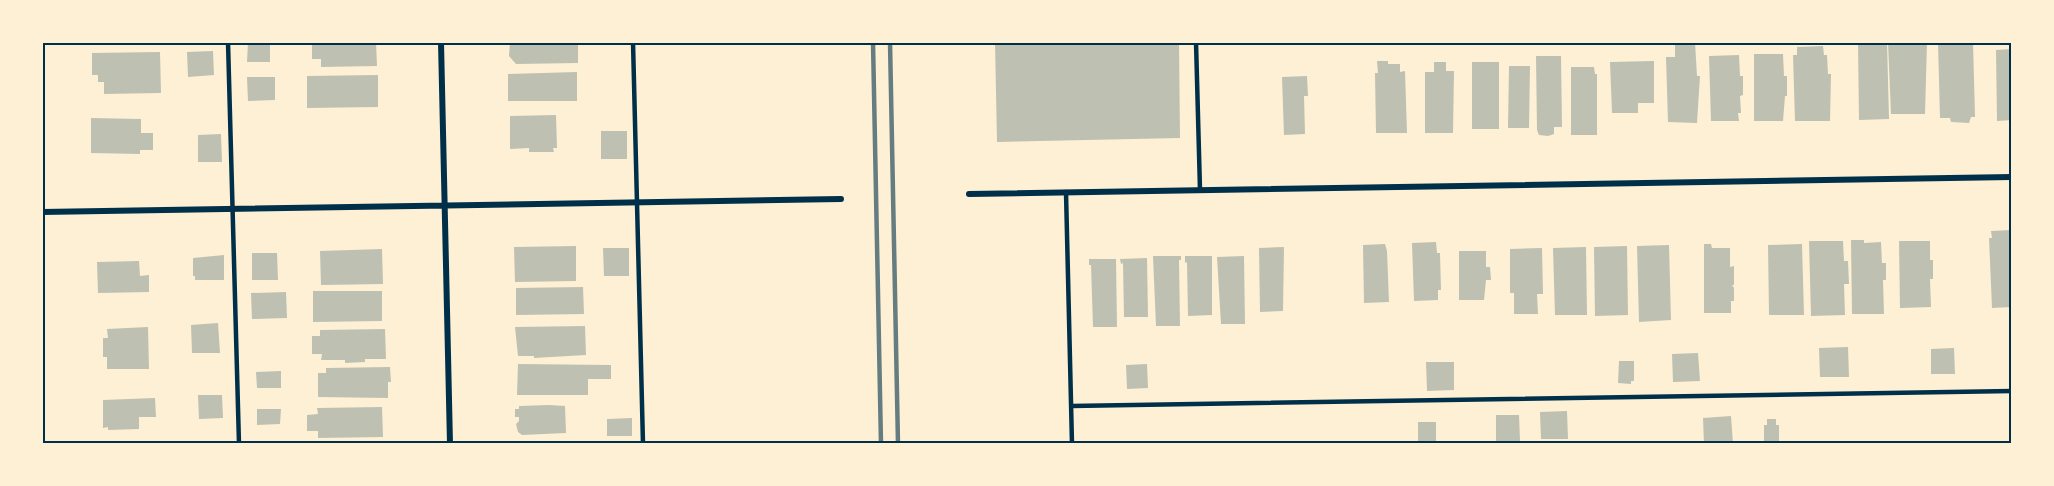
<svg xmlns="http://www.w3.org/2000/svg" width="2054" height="486" font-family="Helvetica,sans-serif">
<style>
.building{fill:#bec0b2}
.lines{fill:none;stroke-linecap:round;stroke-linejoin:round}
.service{stroke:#003049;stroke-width:4.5}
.minor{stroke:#003049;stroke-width:6}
.rail{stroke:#657d81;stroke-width:4.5}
.neatline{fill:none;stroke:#003049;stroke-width:2}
</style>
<rect width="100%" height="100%" fill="#fdf0d5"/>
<path class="building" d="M248,42h22v20h-23z
M321,42h55l1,24 -56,1v-8h-9v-15h9z
M510,42h68v21l-62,1 -7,-8z
M995,42h184l1,96 -183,4z
M1675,42h20l2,34h3l-3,47 -29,-1 -2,-65h9z
M1858,42h29l2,77 -30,1z
M1888,42h39l-2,72h-34z
M1938,42h35l2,75h-4l-2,6 -18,-1 -1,-4h-10z
M1823,46l1,9h3l1,19h3l-1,47h-35l-2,-66h4v-8z
M2012,49v71l-15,1 -1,-71z
M213,51l1,24 -26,2 -1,-25z
M160,52l1,41 -57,1v-12h-6v-7h-6v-22z
M1754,54h29l1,22h3v20h-2l-2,25h-29z
M1739,55l1,21h3v19l-3,1 1,17h-3l1,8h-28l-2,-65z
M1536,56h25l1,71h-8v7l-6,2 -9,-1 -2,-5z
M1377,61h11v3h12v8l5,-1 2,62h-31l-1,-60h3z
M1654,61v42h-16v10h-26l-2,-51z
M1434,62h12v9h8l-1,62h-28v-61h9z
M1472,62h27v67h-27z
M1509,66h21l-1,62h-21z
M1571,67h23l1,7h2v61h-26z
M577,72v29h-69v-27z
M378,75v32l-71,1v-32z
M1307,76l1,20h-4l1,38 -21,1 -2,-58z
M247,77h28v23l-27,1z
M556,115l1,33h-4l1,4h-25v-4l-19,1v-33z
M91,118l50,1v14h12v17h-13v4l-49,-1z
M601,131h26v28h-26z
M221,134l1,28h-24v-27z
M2012,230v77l-20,1 -3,-70h3l-1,-7z
M1851,240h13v3l17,-1 1,21h4v17h-3l1,34h-32z
M1809,241h34l1,20h4l1,23h-5l1,31 -34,1z
M1899,241h31v19h3v19h-3l1,28 -31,1z
M1436,242l1,11h3l1,37h-3v10l-24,1 -2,-58z
M1385,244l2,7 2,51 -25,1 -1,-58z
M1704,244h7l1,4h18v19l4,-1v19h-2l2,3v13h-3v12h-27z
M1802,244l2,71h-35l-1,-70z
M1669,245l2,75 -32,2 -2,-76z
M576,246v35l-61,1 -1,-35z
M1627,246l1,69 -33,1 -1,-69z
M1284,247l-1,64 -23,1 -1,-64z
M1586,247l1,68h-32l-2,-67z
M603,248h26v28h-25z
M1542,248l1,46h-6l1,20h-24v-21h-4v-44z
M382,249l1,35 -62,1 -1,-34z
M1459,251h27v16h4l1,13h-5l-2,20h-25z
M252,253h25l1,27h-26z
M224,255v25h-29v-4h-2v-18z
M1153,256h28v4h-2l1,66h-24z
M1185,256h27v59l-24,1 -1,-54 -2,1z
M1244,256l1,68h-24l-4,-67z
M1147,258l1,59h-24l-1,-54 -2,1 -1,-5z
M1089,259h27l1,68h-24l-2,-62h-2z
M139,261l1,15 9,-1v17l-51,1 -1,-31z
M583,287l1,27 -68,1v-27z
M313,291h69v30l-69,1z
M286,292l1,26 -35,1 -1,-26z
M218,323l2,30h-28l-1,-28z
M585,326l1,29 -52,3v-2h-16l-3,-29z
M148,327l1,42h-42v-12h-4v-19h5l-1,-9z
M385,329l1,30h-21v3l-20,1v-3h-24l1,-6h-10v-18h8v-6z
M1848,347l1,30h-29l-1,-29z
M1954,348l1,26h-24v-25z
M1698,353l2,28 -27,1 -1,-28z
M1619,361h15v20h-3v3l-13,-1z
M1426,362h28v28l-27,1z
M518,364l93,1v14h-23v16h-71z
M1147,364l1,24 -21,1 -1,-24z
M390,367l1,15h-3v16l-70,-1v-24h8v-5z
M281,371v17h-24l-1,-16z
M198,395h24l1,23 -24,1z
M155,398l1,19h-17v12l-31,1v-3l-5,1v-28z
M549,405l16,1 1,27 -44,2 -4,-3 -2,-8 3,-3v-4h-4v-8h4v-3z
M382,407l1,30 -65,1v-7h-11v-16l11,-1 -1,-6z
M257,409h24l-1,15 -23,1z
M1567,411l1,28h-27l-1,-27z
M1496,415h23l1,26h-24z
M1731,416l2,28h-29l-1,-26z
M632,418v18h-25v-17z
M1767,419h9v6h3v19h-15v-19h3z
M1418,422h18v22h-18z
M519,442h61v2h-61z"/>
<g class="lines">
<path class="service" d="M228,42l11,402
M633,42l10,402
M1196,42l4,148
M1066,192l6,252
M1071,406l941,-15"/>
<path class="minor" d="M441,42l9,402
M969,194l1043,-17
M42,212l799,-13"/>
<path class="rail" d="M873,42l8,402
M890,42l8,402"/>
</g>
<rect width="2054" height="486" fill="none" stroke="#fdf0d5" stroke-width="87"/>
<rect x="44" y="44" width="1966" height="398" class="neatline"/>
</svg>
